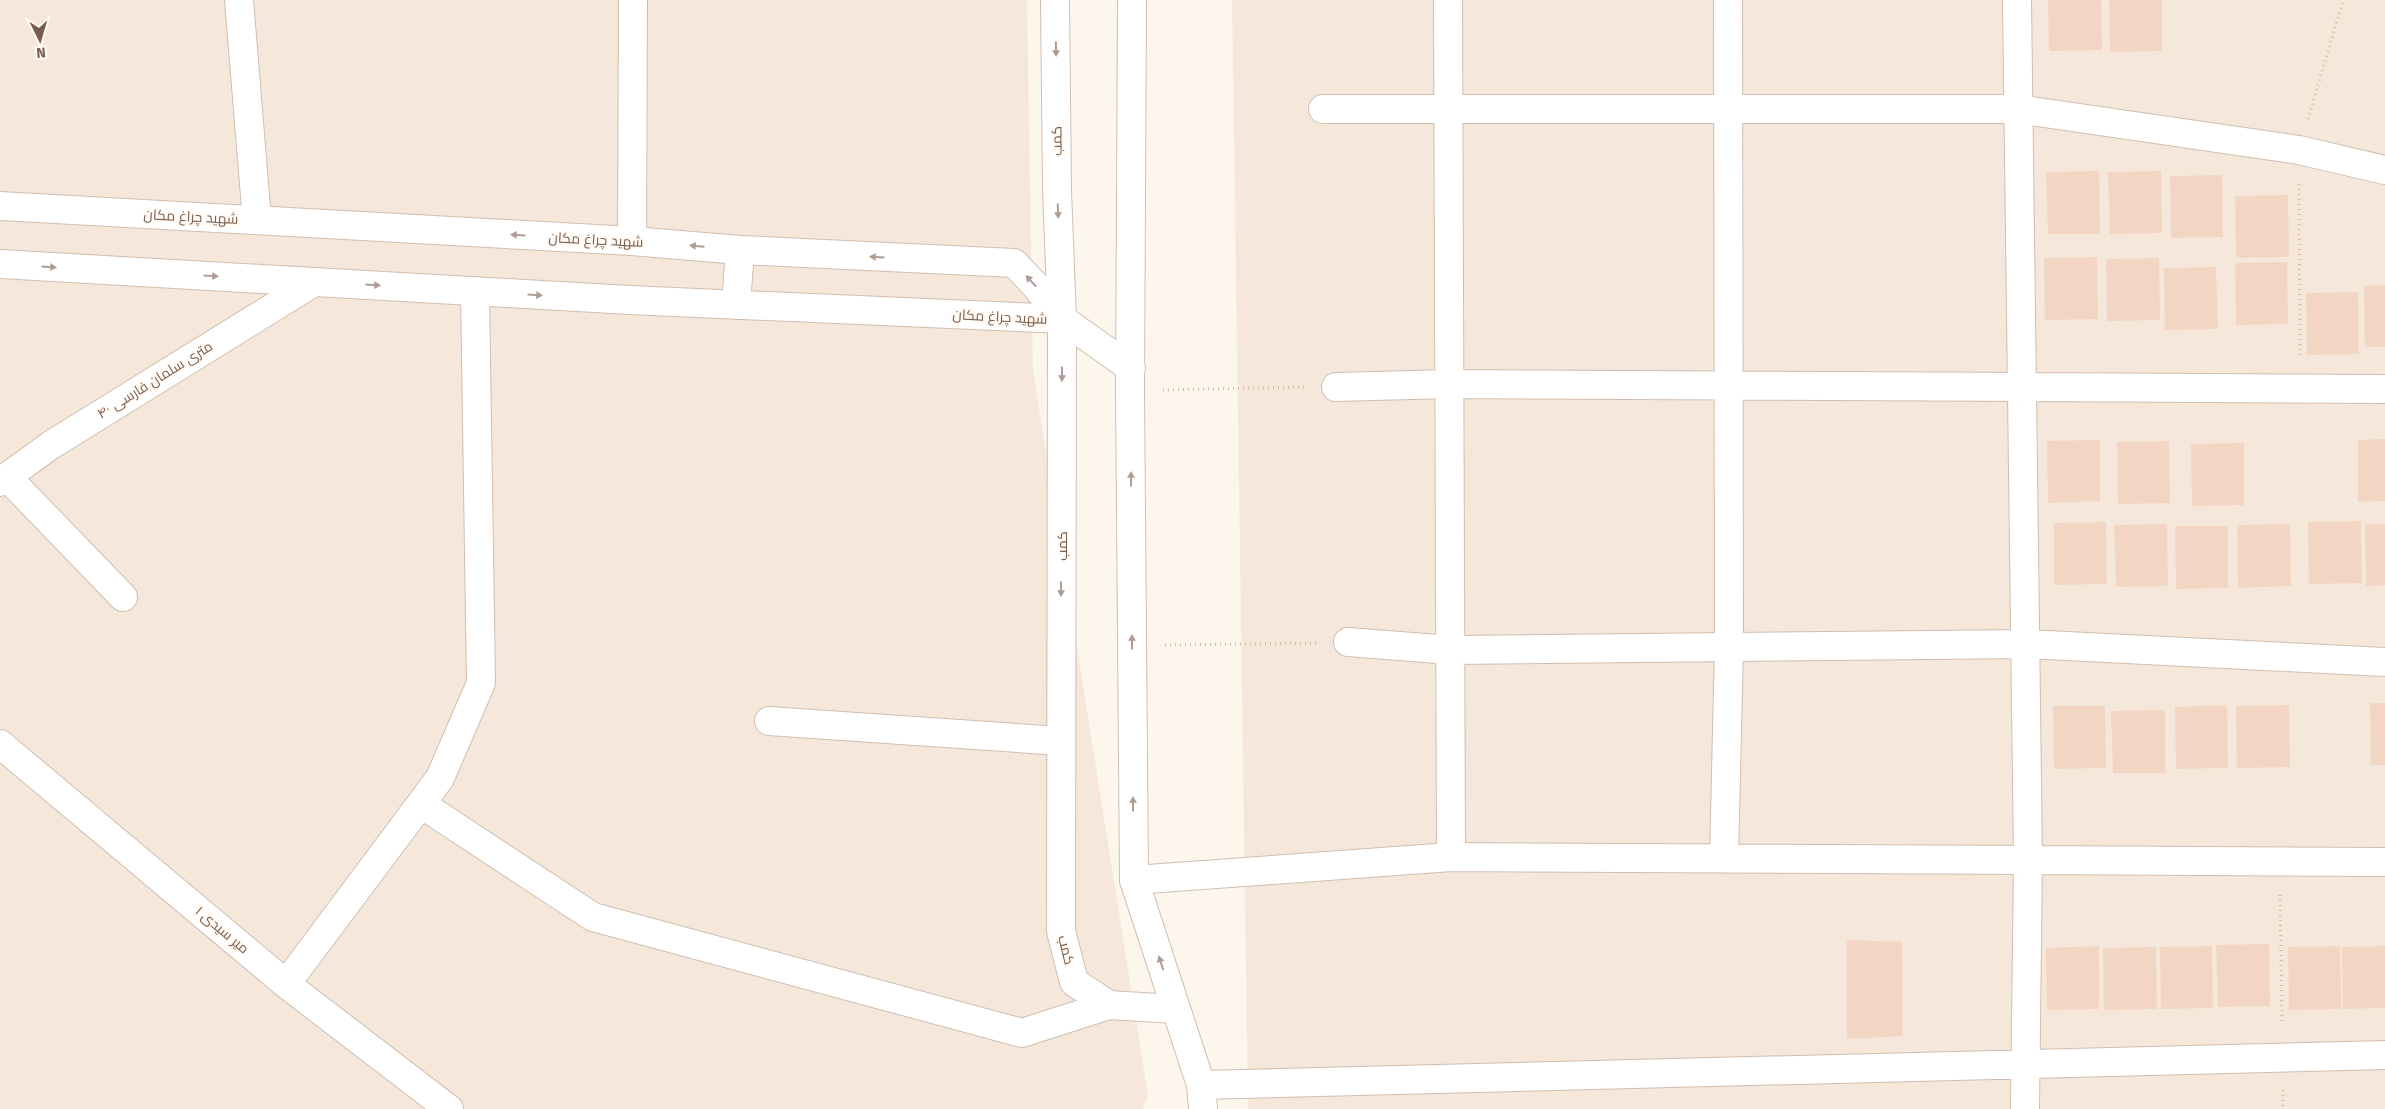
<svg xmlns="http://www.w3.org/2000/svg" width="2385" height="1109" font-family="'Fira Sans',Cairo,sans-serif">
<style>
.residential{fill:#f5e8da}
.building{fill:#f3d5c3}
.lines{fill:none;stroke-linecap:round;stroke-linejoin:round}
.minor-casing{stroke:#d1beb0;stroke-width:30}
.tertiary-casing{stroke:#d1beb0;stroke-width:30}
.path{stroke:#d9b8a5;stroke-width:3;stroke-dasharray:1 4;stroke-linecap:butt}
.minor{stroke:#fff;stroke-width:28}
.tertiary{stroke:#fff;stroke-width:28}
.oneway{fill:#af9d94}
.labels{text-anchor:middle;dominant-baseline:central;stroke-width:4;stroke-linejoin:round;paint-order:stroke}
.street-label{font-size:14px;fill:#7a5c4d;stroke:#fffaf3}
</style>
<rect width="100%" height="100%" fill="#fdf6ec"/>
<path class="residential" d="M0,0h1027l6,370 115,726 -5,13h-1143z
M1232,0h1153v1109h-1137z"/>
<path class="building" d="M2048,0h53l1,50 -53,1z
M2109,0h53v51l-52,1z
M2099,171l1,63h-52l-2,-62z
M2161,171l1,62 -52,1 -2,-62z
M2222,175l1,62 -52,1 -1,-62z
M2288,195l1,62 -53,1 -1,-62z
M2097,257l1,62 -53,1 -1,-62z
M2159,258l1,62 -53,1 -1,-62z
M2287,262l1,62 -52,1 -1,-62z
M2216,267l2,62 -53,1 -1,-62z
M2385,285v62h-20l-1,-61z
M2358,292l1,62 -52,1 -1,-62z
M2385,439v62l-27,1v-62z
M2100,440v61l-52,2 -1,-62z
M2169,441l1,62 -52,1 -1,-62z
M2244,443v62l-52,1 -1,-62z
M2361,521l1,62 -53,1 -1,-62z
M2106,522l1,62 -53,1v-62z
M2167,524l1,62 -52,1 -2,-62z
M2290,524l1,62 -53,2 -1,-63z
M2365,524h20v61l-19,1z
M2175,526h53v62l-52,1z
M2370,703h15v62h-14z
M2227,705l1,63 -52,1 -1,-62z
M2289,705l1,62 -53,1 -1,-62z
M2053,706h52l1,62 -52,1z
M2165,710v63h-52l-2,-62z
M1847,940l55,2 1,94 -56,3z
M2269,944l1,62 -52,1 -2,-62z
M2099,946v63l-52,1 -1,-62z
M2212,946l1,62 -52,1 -1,-62z
M2340,946l1,63 -52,1 -1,-63z
M2385,946v62l-42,1 -1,-62z
M2156,947l1,62 -53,1 -1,-62z"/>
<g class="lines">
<defs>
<path id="minor" d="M239,0l18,220
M1448,0l3,857
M2017,0l11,860 -3,249
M1323,109h695l281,41 86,20
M632,241l1,-241
M1336,387l114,-3 935,5
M7,477l116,120
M0,482l51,-37 263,-163
M1348,642l103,8 575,-6 359,18
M769,721l292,20
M0,744l286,240 163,125
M421,804l172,113 429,116 87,-28
M1724,858l5,-211 -1,-647
M1134,880l317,-23 934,5
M286,984l154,-206 41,-95 -6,-392
M1201,1085l1184,-30"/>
<path id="tertiary" d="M1055,0l2,190 5,129 -1,612 13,51 35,23 66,4
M1132,0l-2,390 4,490 67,205 2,24
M0,206l632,35 108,9 274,13 22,23 26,33 69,49
M0,264l629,36 433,19
M736,305l4,-55"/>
</defs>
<use href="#minor" class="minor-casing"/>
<use href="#tertiary" class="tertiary-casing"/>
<path class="path" d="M2308,119l35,-119
M2299,184l1,171
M1163,390l142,-3
M1165,645l152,-2
M2280,895l2,128
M2283,1090v19"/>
<use href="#minor" class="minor"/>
<use href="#tertiary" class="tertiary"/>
</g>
<defs><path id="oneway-solid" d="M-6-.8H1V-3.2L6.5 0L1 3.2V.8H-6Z" transform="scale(1.25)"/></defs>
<g class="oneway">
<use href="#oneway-solid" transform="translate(1056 49) rotate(89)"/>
<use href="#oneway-solid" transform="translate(1058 211) rotate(88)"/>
<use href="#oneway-solid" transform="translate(518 235) rotate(-177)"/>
<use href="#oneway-solid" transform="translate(697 246) rotate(-175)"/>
<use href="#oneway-solid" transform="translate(877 257) rotate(-177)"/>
<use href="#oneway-solid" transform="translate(49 267) rotate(3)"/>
<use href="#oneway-solid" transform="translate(211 276) rotate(3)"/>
<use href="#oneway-solid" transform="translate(1031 281) rotate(-133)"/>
<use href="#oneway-solid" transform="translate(373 285) rotate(3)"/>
<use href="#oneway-solid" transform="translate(535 295) rotate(3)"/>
<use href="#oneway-solid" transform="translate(1062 374) rotate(90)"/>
<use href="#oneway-solid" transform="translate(1131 479) rotate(-90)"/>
<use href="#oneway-solid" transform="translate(1061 589) rotate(90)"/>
<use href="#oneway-solid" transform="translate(1132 642) rotate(-90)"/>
<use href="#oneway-solid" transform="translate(1133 804) rotate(-90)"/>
<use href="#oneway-solid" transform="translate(1161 963) rotate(-108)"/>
</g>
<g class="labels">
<g class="street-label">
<text transform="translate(1057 141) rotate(-91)">کمب</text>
<text transform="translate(191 217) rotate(3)">شهید چراغ مکان</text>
<text transform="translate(596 240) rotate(3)">شهید چراغ مکان</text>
<text transform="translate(1000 317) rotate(3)">شهید چراغ مکان</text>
<text transform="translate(155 380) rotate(-32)">۴۰ متری سلمان فارسی</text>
<text transform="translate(1062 546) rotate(-90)">کمب</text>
<text transform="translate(222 930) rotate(40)">میر سیدی ۱</text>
<text transform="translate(1066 950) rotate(76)">کمب</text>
</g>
</g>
<g transform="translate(40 40) rotate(175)" stroke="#fffaf3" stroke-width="4" paint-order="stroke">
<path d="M0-4L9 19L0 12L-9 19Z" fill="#7a5c4d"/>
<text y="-8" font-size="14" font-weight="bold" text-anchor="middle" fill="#7a5c4d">N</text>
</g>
</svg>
